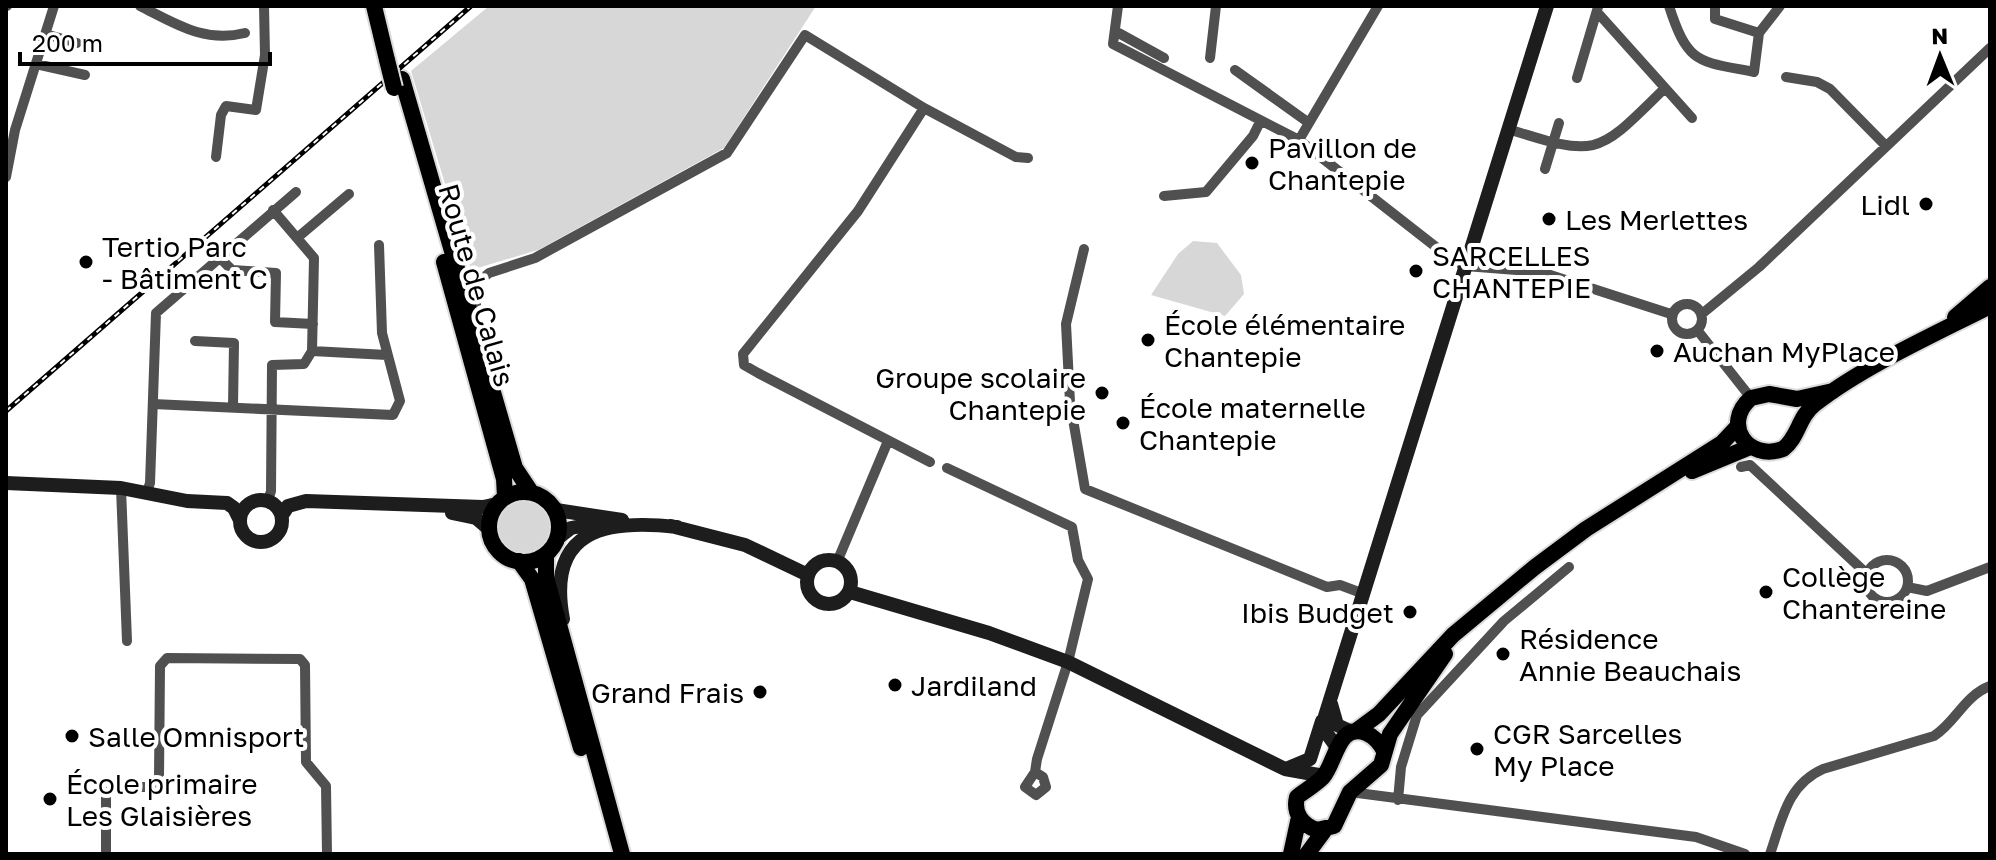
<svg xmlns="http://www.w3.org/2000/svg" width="1996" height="860" font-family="'Golos Text',sans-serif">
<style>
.green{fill:#d7d7d7}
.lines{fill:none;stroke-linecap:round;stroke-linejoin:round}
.primary-casing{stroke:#dbdbdb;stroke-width:20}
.street{stroke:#505050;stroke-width:10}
.secondary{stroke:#1d1d1d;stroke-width:14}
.primary{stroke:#000;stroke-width:16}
.rail-casing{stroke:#000;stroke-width:5}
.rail{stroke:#fff;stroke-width:2;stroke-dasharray:6;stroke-linecap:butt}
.primary-bridge-casing{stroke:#dbdbdb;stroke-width:20;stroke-linecap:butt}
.primary-bridge{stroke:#000;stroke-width:16}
.poi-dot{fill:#000;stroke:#fff;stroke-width:3}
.labels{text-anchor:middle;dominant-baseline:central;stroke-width:8;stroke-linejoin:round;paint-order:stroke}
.poi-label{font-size:28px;fill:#000;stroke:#fff;text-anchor:start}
.street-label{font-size:28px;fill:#000;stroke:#fff}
</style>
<rect width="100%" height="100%" fill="#fff"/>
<path class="green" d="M489,6h327l-92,142 -186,102 -67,20 -60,-199z
M1193,241l24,2 24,32 3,19 -19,22 -74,-21 27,-41z
M496 527a28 28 0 1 1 56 0a28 28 0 1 1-56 0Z"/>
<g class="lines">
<defs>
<path id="primary" d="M374,6l13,54
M402,79l113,389 16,24
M444,262l60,217 1,18
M1955,317l35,-30
M1833,391l-36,8 -28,-5 -18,4c-30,26 -3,64 32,51 16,-12 15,-32 32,-45 47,-37 120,-70 175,-98
M1692,471l58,-24
M489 527a35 35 0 1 1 70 0a35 35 0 1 1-70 0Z
M546,554v23l76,277
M519,561l13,18 49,169
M1356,731l23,-17 74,-79 82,-68 51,-38 136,-86 16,-17
M1384,751c-4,-8 -9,-14 -18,-18 -28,-11 -30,29 -43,44 -8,8 -17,13 -26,20 -4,16 5,28 20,33l17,-4 16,-34 31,-27 9,-31 55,-80
M1291,854l8,-37
M1307,854l17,-23"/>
</defs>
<use href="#primary" class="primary-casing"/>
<path class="street" d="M6,6h1
M140,6c36,18 64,37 105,27
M1118,6l-5,38 186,96 151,118 15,8 76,6 130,42
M1669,6c19,59 29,55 85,66l5,-39 21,-27
M1715,6v13l44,14
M1597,12l95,106
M1115,31l49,27
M45,34l32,9
M1210,58l6,-52
M36,64l49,11
M1235,70l74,53
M1786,77l31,5 13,7 55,56
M1577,78l21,-71
M924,108l-66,103 -115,143 1,11 14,8 172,89
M1508,129c91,29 89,26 157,-41
M1299,140l79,-134
M216,157l5,-42 5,-9 30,4 9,-55 -1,-49
M1545,169l14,-46
M6,177l9,-47 39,-124
M1164,196l42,-4 47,-56 7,-14
M273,210l41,48 -2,93
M297,238l52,-44
M1084,249l-18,75 4,78 15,87 242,98 13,-2 24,9
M220,258l12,12 44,3 -1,49 38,2
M1672 319a15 15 0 1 1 30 0a15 15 0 1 1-30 0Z
M476,308v-24l13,-11 46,-15 192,-105 78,-118 119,73 92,49 12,1
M1703,313l56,-46 231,-219
M1698,331l53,67
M195,341l39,2 -1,63
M312,351l75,4
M153,404l240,11 7,-14 -18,-68 -3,-88
M1741,467l9,-2 117,109
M947,468l125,59 6,33 10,19 -20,83 -31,97 -2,13 8,5 3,10 -10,8 -11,-8 10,-15
M121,488l6,153
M147,492l3,-9 6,-170 140,-121
M268,501l3,-10 1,-126 32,-1 8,-13
M1866 581a21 21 0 1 1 42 0a21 21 0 1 1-42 0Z
M837,562l51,-121
M1907,587l20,4 63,-24
M1350,792l346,45 49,17
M1398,800l3,-33 16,-52 87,-94 65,-54
M106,854v-60l8,-7h36l9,-9 1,-112 7,-8 133,1 5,6 1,97 20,24 1,68
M1770,854c12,-34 17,-69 53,-85l111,-33c22,-14 30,-40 56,-50"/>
<path class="secondary" d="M6,483l115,5 66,13 40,2 7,5 6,12
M240 521a21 21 0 1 1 42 0a21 21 0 1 1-42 0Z
M556,510l66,10
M452,513l24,5 13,11
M282,515l6,-9 18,-5 177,6 14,-3
M671,526l74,19 63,30
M558,538l13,-10 31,-6
M807 582a22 22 0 1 1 44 0a22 22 0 1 1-44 0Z
M850,592l139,41 79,29 217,107 39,7
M563,619c-17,-90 43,-100 114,-92
M1331,704l6,21 15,7
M1338,749l-13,-18v-15l222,-710
M1286,769l24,-10 12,-38"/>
<use href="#primary" class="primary"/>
<defs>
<path id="rail" d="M6,411l465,-405"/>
</defs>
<use href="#rail" class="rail-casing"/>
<use href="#rail" class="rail"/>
<defs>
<path id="primary-bridge" d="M387,60l7,28"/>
</defs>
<use href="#primary-bridge" class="primary-bridge-casing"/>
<use href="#primary-bridge" class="primary-bridge"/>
</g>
<g class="poi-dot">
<circle cx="1252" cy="163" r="8"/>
<circle cx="1926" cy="204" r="8"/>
<circle cx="1549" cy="219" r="8"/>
<circle cx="86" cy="262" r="8"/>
<circle cx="1416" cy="271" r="8"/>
<circle cx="1148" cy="340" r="8"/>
<circle cx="1657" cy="351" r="8"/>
<circle cx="1102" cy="393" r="8"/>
<circle cx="1123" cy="423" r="8"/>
<circle cx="1766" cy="592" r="8"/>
<circle cx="1410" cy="612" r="8"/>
<circle cx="1503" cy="654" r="8"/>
<circle cx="895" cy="685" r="8"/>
<circle cx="760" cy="692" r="8"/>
<circle cx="72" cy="736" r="8"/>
<circle cx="1477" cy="749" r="8"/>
<circle cx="50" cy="799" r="8"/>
</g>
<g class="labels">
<g class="poi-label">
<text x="1268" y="147">Pavillon de<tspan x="1268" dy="32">Chantepie</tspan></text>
<text x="1910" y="204" text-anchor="end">Lidl</text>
<text x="1565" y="219">Les Merlettes</text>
<text x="102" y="246">Tertio Parc<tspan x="102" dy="32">- Bâtiment C</tspan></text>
<text x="1432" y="255">SARCELLES<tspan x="1432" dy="32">CHANTEPIE</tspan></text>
<text x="1164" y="324">École élémentaire<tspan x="1164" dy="32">Chantepie</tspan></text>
<text x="1673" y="351">Auchan MyPlace</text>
<text x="1086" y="377" text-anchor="end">Groupe scolaire<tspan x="1086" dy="32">Chantepie</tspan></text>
<text x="1139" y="407">École maternelle<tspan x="1139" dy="32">Chantepie</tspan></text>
<text x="1782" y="576">Collège<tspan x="1782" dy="32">Chantereine</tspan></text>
<text x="1394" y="612" text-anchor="end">Ibis Budget</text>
<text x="1519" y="638">Résidence<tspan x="1519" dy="32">Annie Beauchais</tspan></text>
<text x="911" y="685">Jardiland</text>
<text x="744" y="692" text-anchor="end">Grand Frais</text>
<text x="1493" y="733">CGR Sarcelles<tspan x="1493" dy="32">My Place</tspan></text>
<text x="88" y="736">Salle Omnisport</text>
<text x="66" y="783">École primaire<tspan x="66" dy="32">Les Glaisières</tspan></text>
</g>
<g class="street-label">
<text transform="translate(477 285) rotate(74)">Route de Calais</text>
</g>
</g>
<rect width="1996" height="860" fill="none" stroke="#000000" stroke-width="16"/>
<g transform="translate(1940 56) rotate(359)" stroke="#ffffff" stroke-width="6" paint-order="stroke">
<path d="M0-6L14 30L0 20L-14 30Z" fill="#000000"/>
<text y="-12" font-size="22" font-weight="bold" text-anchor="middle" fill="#000000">N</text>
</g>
<path d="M20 52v12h250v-12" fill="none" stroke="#000000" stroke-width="4"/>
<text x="32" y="52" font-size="24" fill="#000000" stroke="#ffffff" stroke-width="6" paint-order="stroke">200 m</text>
</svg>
